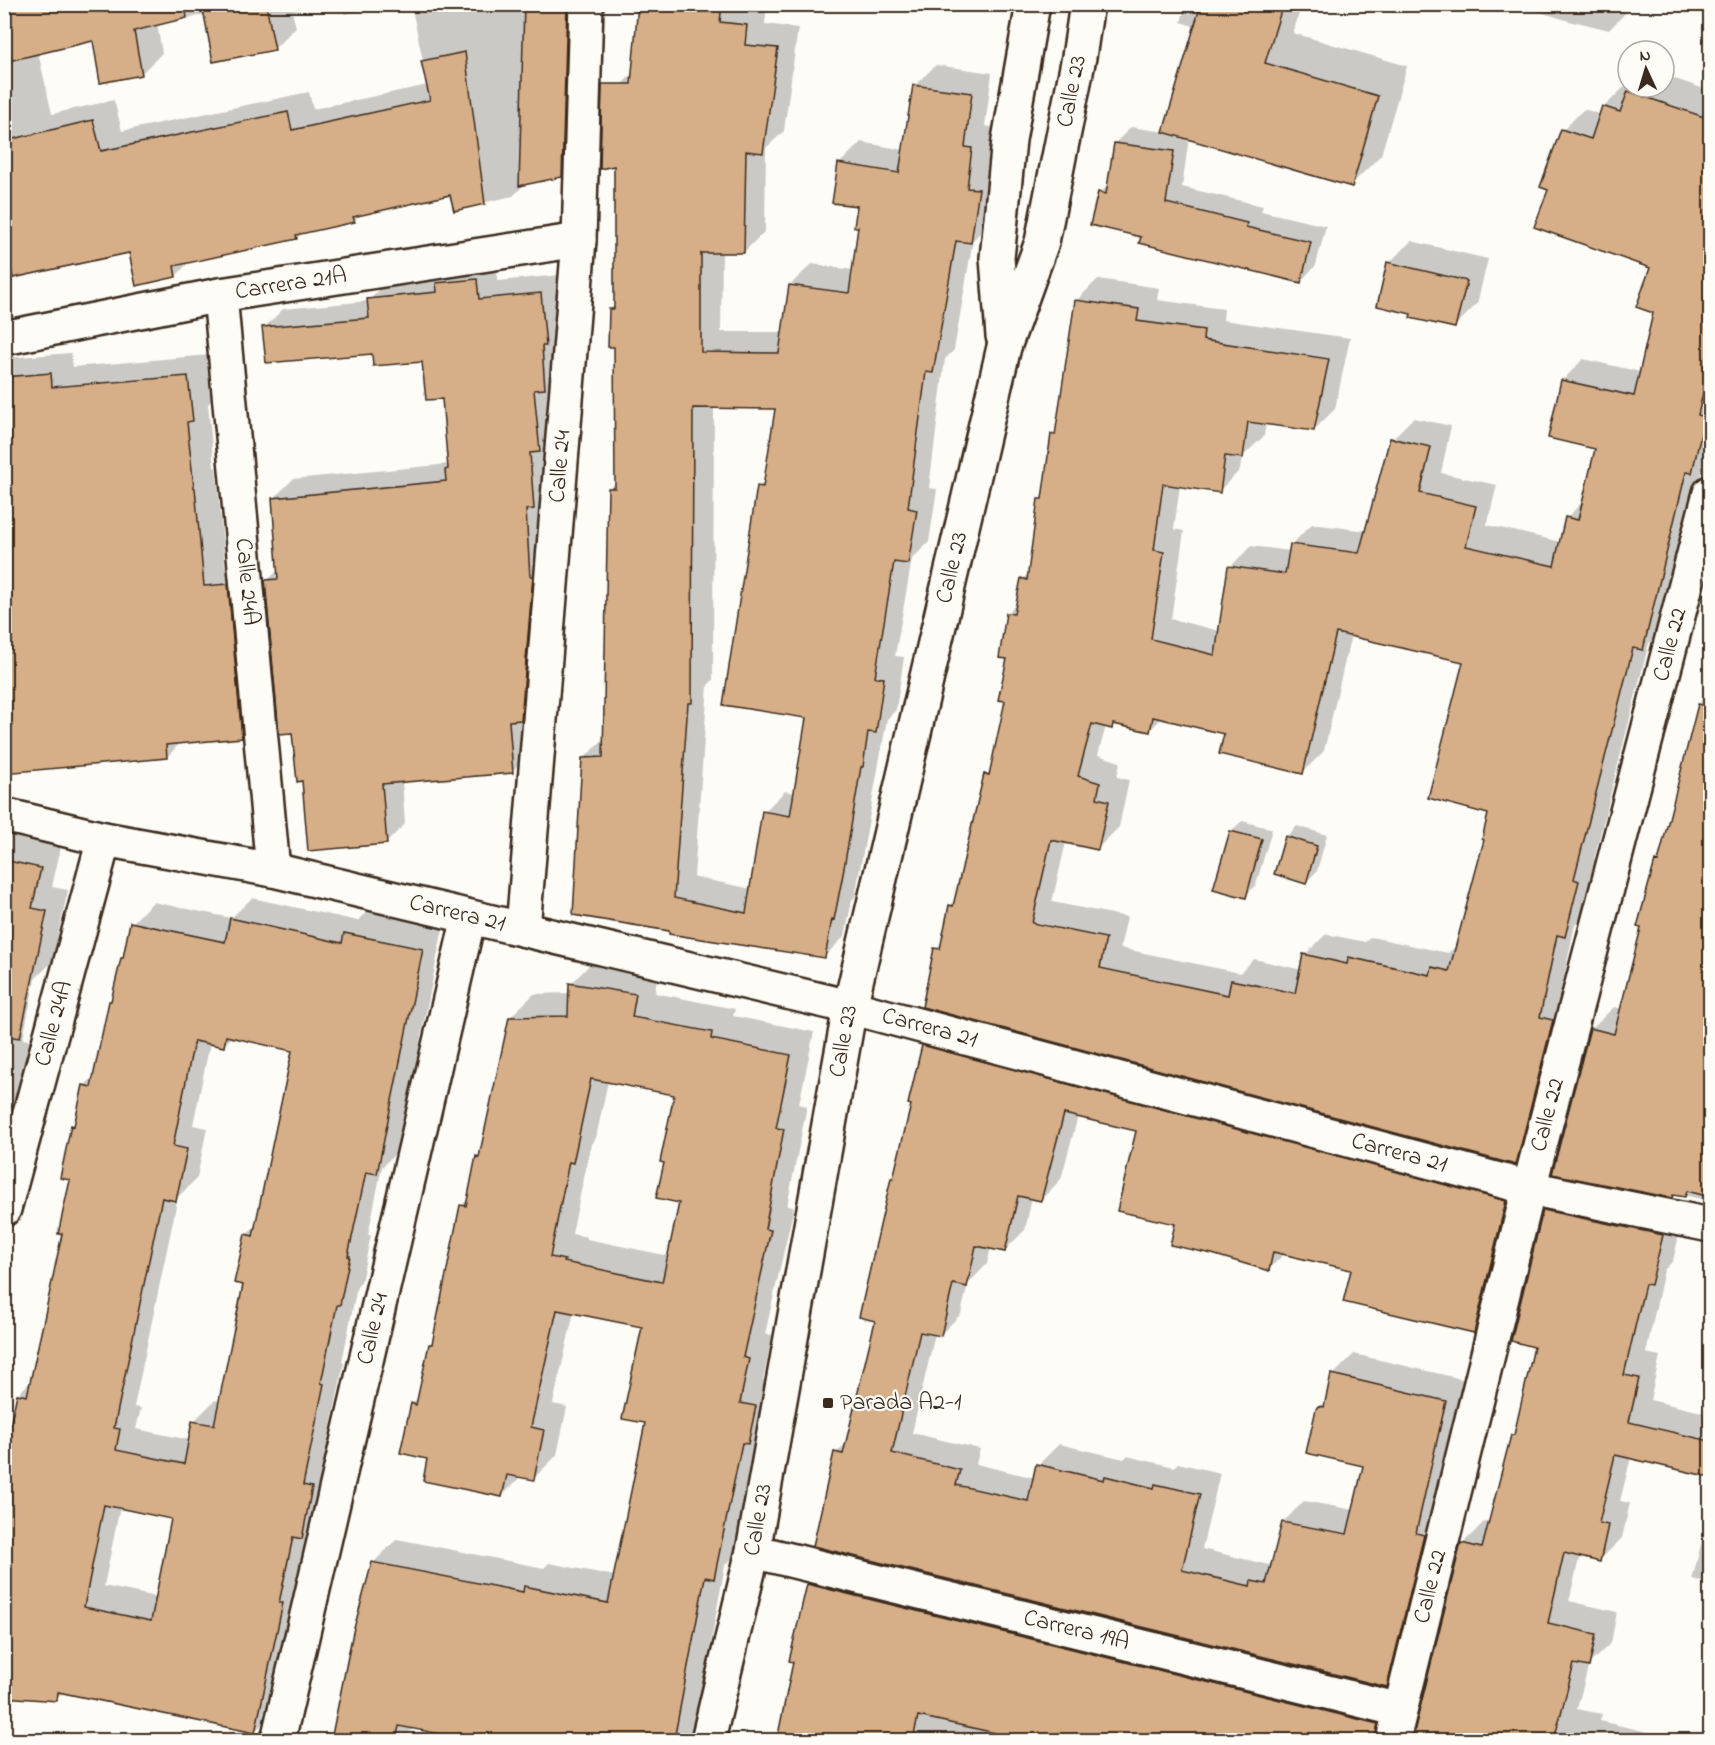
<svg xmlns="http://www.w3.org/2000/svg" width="1715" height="1745" font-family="'Indie Flower',sans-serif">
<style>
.shadow{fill:#0003;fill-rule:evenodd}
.building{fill:#d6ae87;stroke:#3b2a1e;stroke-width:1.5;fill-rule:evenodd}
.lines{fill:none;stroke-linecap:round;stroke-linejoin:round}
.minor-casing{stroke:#3b2a1e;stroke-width:38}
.tertiary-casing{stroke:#3b2a1e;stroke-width:38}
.minor{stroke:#fdfcf7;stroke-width:33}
.tertiary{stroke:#fdfcf7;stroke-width:33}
.poi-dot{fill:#3b2a1e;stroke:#fdfcf7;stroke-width:2}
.labels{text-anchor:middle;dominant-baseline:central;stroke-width:4.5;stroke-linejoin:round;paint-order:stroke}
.street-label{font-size:24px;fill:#3b2a1e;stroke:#fdfcf7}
.poi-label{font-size:24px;fill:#3b2a1e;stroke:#fdfcf7;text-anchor:start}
</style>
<rect width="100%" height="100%" fill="#fdfcf7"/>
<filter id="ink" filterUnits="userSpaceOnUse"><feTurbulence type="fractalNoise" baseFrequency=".0167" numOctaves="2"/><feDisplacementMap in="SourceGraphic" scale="12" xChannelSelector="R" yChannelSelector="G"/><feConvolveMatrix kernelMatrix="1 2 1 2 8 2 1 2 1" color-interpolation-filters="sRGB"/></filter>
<g filter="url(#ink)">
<path class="shadow" d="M4,4h316l-28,8 4,15 -21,21 -70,-33 -48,8 5,30 -21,21 -47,-35 -56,13 14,62 62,-14 8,31 187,-39 4,17 115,-24 -17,-81h171l-3,151 -21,21 -31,6 -14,14 -58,13 -3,-16 -91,20 -7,8 -51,11 -6,6 -106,22 -15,16 -46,-24 -126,27z
M342,4h54l-52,10z
M640,4h127l-2,20 33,4 -14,103 -18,17 -1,83 -21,21h-22l-1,80h62l7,-47 22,-21 41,6 6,-44v-21l-19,-42 21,-21 43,8 10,-64 22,-21 56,8 -7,53 8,1 -6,40 12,2 -7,52 -19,19 -19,110 -9,9 -16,129 8,1 -8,53 -17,17 -17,97 9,1 -8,53 -9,9 -32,178 -3,3 -7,36 -21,21 -154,-24 -87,-174 22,-21 4,-249 7,-7v-136l-6,-36 5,-6 6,-219 12,-12zM714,407h63l-11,73 -8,7 49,229 -12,77 -10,-2 -21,21 -12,77 -58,-12 14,-192 5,-5z
M1186,4h116l-9,29 114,33 -26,89 -30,30 -162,-47 -7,49 81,19 -2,5 65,15 -10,39 -16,17 -157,-46 -43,-43 10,-10 5,-40 16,-16 34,5 31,-105 -15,-5z
M1407,4h35l-8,9z
M1534,4h100l-25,26 -32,-8 -1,1 -43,-13z
M1664,75l46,16v361l-5,6 -41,170 -15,15 -55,216 5,1 -13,54 -11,10 -15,72 13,3 -37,143 -21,21 -579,-214 7,-8 8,-35 4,-5 31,-126 6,-6 15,-69 2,-42 -2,-44 10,-11 6,-24 6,-6 11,-73 4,-5 8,-60 5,-5 20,-130 21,-21 61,9 -2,12 67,9 -1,11 127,18 -15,71 -21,21 -48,-7 -2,13 -22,21 -2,13 -21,21 -39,-6 -6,44 10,2 -13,88 49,12 10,-64 21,-21 39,5 1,-6 21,-21 55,7 25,-92 21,-21 38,8 -10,47 56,12 -10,40 74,17 6,-24 17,-18 13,-52 -35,-67 21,-22 58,13 14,-60 -4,-45 -101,-78 13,-59 21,-21 17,6 3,-8 21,-21 7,3 32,-2zM1351,635l114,26 25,152 -4,26 -29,108h-2l-7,6 -77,-16 -6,5 -39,-8 -21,21 -3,15 -48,-11 -14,14 -120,-25 7,-31 -75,-15 14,-60 32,6 21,-21 10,-47 -12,-3 3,-15 -22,-7 8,-29 5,1 4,-4 34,8 13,-13 64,15 77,39 21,-21z
M1411,241l77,18 -11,45 -22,22 -42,-13 -24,-50z
M496,260l2,21 62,-6 -28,477 -20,19 -110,10 3,43 -19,19 -83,-63 -36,-199 12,-12 -5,-71 19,-19 156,-15 -6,-67 -20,-37 -49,-8 -110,-24 19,-19 86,-8 19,-21z
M71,353l2,14 136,-12 4,44 -5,5 6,64 2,-1 9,99 23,-2 14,151 -21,21 -60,6 -14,15 -163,15v-414z
M1710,666v344l-7,34 7,2v155l-36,-8 -83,-164 23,-22 8,2 21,-82 13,-65 5,-4z
M1242,821l30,8 -16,56 -11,11 -14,-65z
M1297,826l30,9 -10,36 -11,11 -20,-45z
M4,835l57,12 -9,40 16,3 -16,72 -17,17 -12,60 11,2 -30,111z
M252,898l106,23 9,-9 76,16 -45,223 -16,16 -14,68h3l-10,47 -4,5 -15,75 2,1 -21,101 9,2 -56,244 -21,21 -191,-40 -8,8 -52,-4v-256l6,-6 8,-39 14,-14 32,-147 7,-54 1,-53 4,-4 8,-36 11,-11 37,-152 21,-21 78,16zM233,1036l61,13 -38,176 -10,10 -1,49 -24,118 -6,-2 -22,22 -3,18 -54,-11 5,-21 -7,-1 44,-210 19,-19 10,-50 -14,-3 17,-82 13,3zM120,1507l53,11 -16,79 -53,-11z
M594,960l64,10 -3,23 80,16 -2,7 81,16 -15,72 8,2 -20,100 7,1 -29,127 7,1 -9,45 16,3 -42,171 -12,11 -24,132 6,1 -9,42h-218l-65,-13 -13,13h-48l-21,-4 40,-173 24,-24 147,29 5,-5 66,13 31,-154 -2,-96 -70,-14 -21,92 14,3 -10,48 -24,24 -12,-3 -19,20 -73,-39 -17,-53 8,-8 10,-52 4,-4 28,-135 7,-7 9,-41 3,-3 29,-137 24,-23 36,-1 1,-9zM608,1081l68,13 4,108 -11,54 -82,-17v-2l-15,-3 19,-90 5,-6z
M944,1025l582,156 -31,129 -21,21 -122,-62 -67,-16 -17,17 -91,-47 -40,-94 -59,-13 -17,63 -20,21 -9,-2 -7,32 -21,21 -13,-3 -4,16 -19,20 -7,30 -21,21 -5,-1 -23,99 68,16 -4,15 59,14 3,-13 21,-21 65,15 3,-3 47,11 4,-4 42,10 -18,76 67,16 4,-5 10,-38 21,-21 50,9 10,-45 -45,-58 9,-8 5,-24 21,-21 112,26 -59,285 -21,21 -550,-233 12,-12 28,-121 17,-142 2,-2 18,-73 10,-57z
M1567,1188l117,25 -11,48 -9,9 -18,83 14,3 -10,44 60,14v62l-79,-19 -11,44 10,2 -8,35 -22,22 -20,-5 -11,46 48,11 -6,31 -22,21 -12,45 25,5 -2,7 83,19h-904l16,-79 -4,-1 17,-76 23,-22 568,140 3,29 13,5 47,-192 22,-22 6,1 22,-88 4,-3 20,-86 8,-135z
M1710,1508v76l-18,-4z"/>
<path class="building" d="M4,4h181l2,14 -53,13 8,44 -42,8 -7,-42 -89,21z
M202,4h64l9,46 -62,12z
M524,4h43l-5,173 -43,9z
M638,4h84l-2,18 27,3 -2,20 33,3 -15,105 -17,-2 -2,102h-43v99l78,1 10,-68 60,8 9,-66h-4l3,-21 -25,-3 6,-40 61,10 14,-88 59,8 -7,54 7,1 -5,40 12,1 -8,54 -15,-2 -23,132 -7,-1 -18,136 9,2 -9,54 -14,-2 -19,115 9,1 -8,55 -8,-1 -5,35h-2l-18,107 -9,46 -2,-1 -7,39 -156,-24v-3l-96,-16 9,-157 21,-1 5,-269h7l-1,-141h-6l1,-38h5v-143l-14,3 2,-85h29zM693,408l82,1 -12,78 -6,-1 -34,219 83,13 -16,98 -28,-5 -16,102 -72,-15 14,-195h4z
M1201,4h82l-18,59 113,33 -26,91 -189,-55z
M465,52l20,152 -31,7 -4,-16 -97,22 2,5 -59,13 1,4 -123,27 2,11 -40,9 -7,-33 -116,25 -9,-40v-97l89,-21 8,31 187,-39 4,18 138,-30 -9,-39z
M1628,91l82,28v243l-12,53 7,2 -13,56 -6,-1 -43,178 -10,-2 -59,231 5,2 -14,56 -8,-2 -17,82 13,3 -37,145 -594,-158 12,-59 6,1 9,-44 4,1 31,-132 5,1 16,-74 -7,-1 9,-41 -8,-1 7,-45 8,1 7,-36 6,2 11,-81h4l9,-65 4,1 20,-135 64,9 -2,12 67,9 -1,10 126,19 -15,72 -66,-9 -5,36 -18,-2 -5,37 -57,-9 -9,66 10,2 -13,87 64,16 13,-89 57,8 5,-30 69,9 31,-115 41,9 -11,46 56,13 -10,40 88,20 11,-49 13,3 17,-71 -47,-11 13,-58 73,16 19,-83 -17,-6 14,-39 -116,-41 14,-37 -8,-3 21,-58 30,10 11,-33 18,6zM1336,633l127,29 -35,136 60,16 -6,25 2,1 -35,131 -17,-4 -2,8 -82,-18 -1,7 -44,-10 -8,39 -64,-13 -3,15 -128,-27 6,-30 -74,-15 19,-83 47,10 11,-49 -12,-3 3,-15 -22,-7 14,-52 20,5 1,-5 37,8 3,-15 71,17 -5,20 84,20z
M1114,143l60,8 -8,52 81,20 -1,4 65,15 -10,41 -162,-40 2,-6 -51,-12 8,-33 8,2z
M1387,262l80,19 -12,47 -45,-10 1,-4 -34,-8z
M477,279l2,20 62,-6 5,53h-4l3,43 -11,1 6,62 -10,1 4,56 -8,1 4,66h3l-12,144 -12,1 4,52 -131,11 5,60 -79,7 -6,-70 -5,1 -5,-49 -13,1 -14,-154 13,-1 -6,-81 174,-17 -1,-11 3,-1 -6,-70 -16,1 -4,-38 -49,4 -1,-12 -106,9 -4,-36 107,-9 -2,-19 70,-7 -1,-9z
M51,373l1,14 136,-11 5,45 -6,1 7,66h1l9,98 24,-2 14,154 -76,7 1,13 -163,15v-396z
M1698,704l12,2v491l-23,-6 -2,6 -12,-2 -1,3 -120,-24 38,-146 24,6 27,-106 -4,-1 18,-66 3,1z
M1230,831l32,8 -16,59 -33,-9z
M1285,836l32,10 -11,38 -32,-10z
M4,860l37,8 -9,40 15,3 -27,127 -16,-2z
M230,918l112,25 2,-10 79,16 -46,225 -11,-2 -18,84h2l-10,49h-3l-16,78 3,1 -21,101 9,2 -10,52 -9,-2 -14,66h4l-28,130 -197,-41 -1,9 -53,-4v-244l13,-59 10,2 17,-77 18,-85h-4l12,-54 -10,-2 11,-53 3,1 9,-41 8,2 18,-86h2l10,-43h2l7,-36 95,20zM226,1036l66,15 -39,185 -8,-2 -11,49 9,2 -29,140 -22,-4 -8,43 -68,-14 4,-21 -6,-1 48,-230 14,3 11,-52 -14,-3 21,-105 30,6zM104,1505l67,14 -20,102 -67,-14z
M569,983l67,11 -4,23 80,15 -1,7 80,16 -15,73 8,1 -19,100 6,1 -28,127 6,2 -9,44 16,3 -8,38 -6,-1 -28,136 -9,-2 -31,163h-202l-73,-14 -3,14h-65l22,-108 19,-70 151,30 1,-6 84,17 37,-180 -23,-4 20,-92 -85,-17 -26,117 13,3 -10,50 -27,-5 -5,22 -79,-16 4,-22 -27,-6 11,-50 5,2 13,-61h3l28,-139 6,1 10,-50 3,1 30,-140 59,-1zM591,1079l83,16 -14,67 4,1 -8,35 23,5 -17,79 -98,-20 1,-2 -15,-3 19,-95 4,1z
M922,1045l584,156 -32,132 -131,-31 8,-32 -78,-18 -4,19 -57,-17 -42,-9 5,-21 -58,-13 19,-80 -72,-17 -23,87 -23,-5 -13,56 -29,-6 -9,41 -14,-3 -12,52 -21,-4 -28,121 68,17 -4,15 72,16 8,-37 68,16 1,-4 49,12 1,-4 45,10 -18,76 68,16 1,-5 15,3 16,-62 65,12 16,-68 -57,-13 10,-44 2,-3 6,1 7,-33 115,27 -30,132 8,2 -37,152 -574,-141 21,-94 9,2 32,-133 -16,-4 32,-139h2l18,-73 -3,-1z
M1543,1210l120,25 -12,50 -6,-1 -21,91 15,3 -10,44 81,19v36l-95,-22 -16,68 9,2 -8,37 -36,-9 -16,70 48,11 -7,33 -15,-3 -20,76h-142l49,-197 21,5 29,-113h3l20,-88 -23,-6z
M807,1584l571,140 -3,16h-348l-109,-24 -5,24h-136l16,-78 -4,-1z"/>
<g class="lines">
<defs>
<g id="minor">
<path id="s1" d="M220,295l53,575"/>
<path id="s2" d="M4,338l216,-43 359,-55"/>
<path id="s3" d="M4,815l100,24 169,31 577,137 679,181 181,37"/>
<path id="s4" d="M523,929l56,-689 7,-236"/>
<path id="s5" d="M4,1209l100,-370"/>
<path id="s6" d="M753,1551l647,159"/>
<path id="s7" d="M278,1740l191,-823"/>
<path id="s8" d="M1393,1740l136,-552 181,-695"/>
</g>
<g id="tertiary">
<path d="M1003,336l-6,-78 12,-118 24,-136"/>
<path id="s9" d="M708,1740l45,-189 97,-544 154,-660 38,-105 37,-185 8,-53"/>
</g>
</defs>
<use href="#minor" class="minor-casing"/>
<use href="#tertiary" class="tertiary-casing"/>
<use href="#minor" class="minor"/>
<use href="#tertiary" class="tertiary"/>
</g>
</g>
<rect class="poi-dot" x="822" y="1397" width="12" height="12" rx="3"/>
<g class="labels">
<g class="street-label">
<text stroke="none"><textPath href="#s9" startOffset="1690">Calle 23</textPath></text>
<text stroke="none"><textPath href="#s2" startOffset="292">Carrera 21A</textPath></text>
<text stroke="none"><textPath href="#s4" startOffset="464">Calle 24</textPath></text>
<text stroke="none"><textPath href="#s9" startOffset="1198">Calle 23</textPath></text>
<text stroke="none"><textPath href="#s1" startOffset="288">Calle 24A</textPath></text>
<text stroke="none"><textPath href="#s8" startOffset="1130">Calle 22</textPath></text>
<text stroke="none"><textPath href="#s3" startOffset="464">Carrera 21</textPath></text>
<text stroke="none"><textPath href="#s5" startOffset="192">Calle 24A</textPath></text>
<text stroke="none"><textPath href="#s3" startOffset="950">Carrera 21</textPath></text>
<text stroke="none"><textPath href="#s9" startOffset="712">Calle 23</textPath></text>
<text stroke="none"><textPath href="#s8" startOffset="644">Calle 22</textPath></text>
<text stroke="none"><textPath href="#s3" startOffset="1436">Carrera 21</textPath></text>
<text stroke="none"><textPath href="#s7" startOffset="422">Calle 24</textPath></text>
<text stroke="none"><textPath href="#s9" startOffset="226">Calle 23</textPath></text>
<text stroke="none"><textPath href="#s8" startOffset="158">Calle 22</textPath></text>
<text stroke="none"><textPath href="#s6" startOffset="333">Carrera 19A</textPath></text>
</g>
<g class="poi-label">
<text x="840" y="1403">Parada A2-1</text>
</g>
</g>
<rect width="1715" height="1745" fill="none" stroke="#fdfcf7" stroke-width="24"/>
<rect x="12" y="12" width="1691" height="1721" fill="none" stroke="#3b2a1e" stroke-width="2" filter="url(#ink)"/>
<g transform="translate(1646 69) rotate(356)"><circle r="28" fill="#fdfcf7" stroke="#afa8a0" stroke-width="1.5"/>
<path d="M0-4.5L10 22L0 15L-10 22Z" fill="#3b2a1e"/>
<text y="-9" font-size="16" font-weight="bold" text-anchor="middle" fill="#3b2a1e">N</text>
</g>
</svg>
